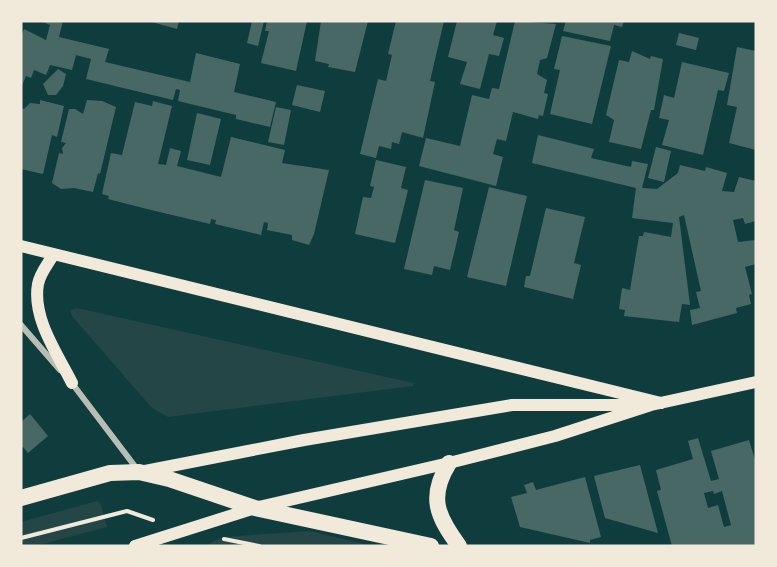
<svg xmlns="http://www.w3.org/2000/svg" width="777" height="567" font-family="'Work Sans',sans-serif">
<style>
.green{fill:#244646}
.building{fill:#486865;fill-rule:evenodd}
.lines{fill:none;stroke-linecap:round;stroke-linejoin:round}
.path{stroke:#f1e9da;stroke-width:4}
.minor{stroke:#b8beb3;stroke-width:6}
.secondary{stroke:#f1e9da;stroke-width:12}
.trunk{stroke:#f1e9da;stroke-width:16}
</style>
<rect width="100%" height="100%" fill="#0f3d3e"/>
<path class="green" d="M77,308l336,75v3l-245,31 -16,-9 -80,-92 -2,-6z
M97,501l4,4 6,22 -72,19h-14v-24z
M309,531l64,15h-168l17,-9z"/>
<path class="building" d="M41,21h22l-4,16 50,12 -4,13 85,20 6,-29 44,11 -6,28 42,10 -6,25 -34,-8v-4l-58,-14 2,-11 -4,-1 -3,11 -87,-21 5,-20 -15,-4 -4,15 -22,-5 -4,10 -12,-5 -3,8 -5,-2 -5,12v-52l3,-7 22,11 4,-15z
M148,21h31l-2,8z
M252,21h12l-6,25 -11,-3z
M267,21h40l-11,50 -35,-8 8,-32h-4z
M321,21h47l-13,51 -27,-5 1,-3 -14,-3z
M396,21h48l-14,60 5,1 -12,56 -21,-6 -3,12 -7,-2 -1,7 -12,-3 -3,12 -16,-4 18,-75 8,2 6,-26 -4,-1z
M457,21h40l-4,14 11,3 -5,18 -10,-2 -9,35 -20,-5 7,-22 -19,-5z
M515,21l41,3 -9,34 -7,2 -3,14 10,6 -3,13 4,1 -5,22 -4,-1 -1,4 -25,-7 -7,29 -9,-2 -4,15 10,3 -7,29 -77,-20 7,-28 34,8 12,-51 17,4 3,-11 7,1z
M566,21h58l-2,6 -8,-2 -4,16 -47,-10z
M679,33l20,5 -3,12 -20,-5z
M562,36l49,10 -19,78 -42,-10 10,-44 -6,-1z
M737,47l19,4v99l-27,-7 8,-36 -10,-2z
M632,51l18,8 1,-3 12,3 -9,51h-3l-10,39 -32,-7 5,-22 -8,-5 13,-55 10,2z
M682,62l47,11 -5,18 -6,-1 -15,65 -41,-10 7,-25 -10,-2 5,-23 10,3z
M58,69l8,5 -3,12 -7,9h-8l-5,-11z
M297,85l28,6 -5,21 -28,-7z
M40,100l24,6 -7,31 -5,-2 -9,39 -22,-5v-61l3,1 6,-6 10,1z
M87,100l15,1 14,6 -16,67 -2,-1 -5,19 -19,-4 -13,1 -9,-6 7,-30 4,1 -1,-6 4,-5 -5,-1 8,-33h6l8,5z
M153,101l19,5 -14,58 8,1 4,-17 11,3 -4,15 44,11 10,-40 54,13 -3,13 47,7 -15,64 -5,11 -17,-5v-5l-25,-5 1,-7 -4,-1 -3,13 -46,-11 1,-4 -5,-1 -1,5 -63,-15 -39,-10 1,-3 -7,-2 9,-41 11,2 13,-53 17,4z
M276,107l15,3 -7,35 -16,-3z
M197,113l24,6 -11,46 -23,-5z
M538,135l56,14 -3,9 40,9 1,-6 16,3 -6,24 15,1 21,-16 2,-8 25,6 1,-4 21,6 -5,18 12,1 5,-15 17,4v40l-11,3 -2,-6 -10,2 5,22 18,-2v24l-11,3 7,27 -3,1 2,9 -15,4 1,5 -45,12 -2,-15 10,-2 -4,-16 5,-1 -17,-76 -5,2 11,88 -8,-1 -3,18 -55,-6 1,-6 -6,-1 3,-21 8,2 9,-54h4l1,-4 27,5 2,-14 -41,-5 4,-30 -104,-25z
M656,147l15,4 -7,31 -16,-4z
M376,160l30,7 -5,21 7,2 -13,53 -40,-9 8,-37 8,1 3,-11 -4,-1z
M425,180l38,8 -9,42 5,2 -9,38 -16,-4 -2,9 -28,-6z
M489,187l38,9 -21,90 -39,-9z
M546,208l39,9 -11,46 7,2 -8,34 -49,-12 2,-11h4z
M30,414l18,22 -20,17 -5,-6 -2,2v-27z
M698,438l13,43 8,-2 -8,-28 38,-11 7,23v83h-84l-15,-55 4,-1 -5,-20 37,-11 -5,-18zM713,491l1,3 8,-3 9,34 -7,2 -6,-22 -10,3 -4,-15z
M640,465l18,68 -53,-15 -11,-42z
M585,477l16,60 -11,3v3l-70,-16 -9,-30 16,-4 -3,-8 9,-3 3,8z"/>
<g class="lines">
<path class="path" d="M21,538l106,-27 26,9
M224,539l35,7"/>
<path class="minor" d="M21,325l39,45
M71,382l66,87"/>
<path class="secondary" d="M21,246l640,157
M53,255c-5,9 -13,18 -15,29 -6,34 19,69 34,99
M145,471l159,-31 208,-35h126
M135,546l120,-38 194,-45 106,-27 96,-31 105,-23"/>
<path class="trunk" d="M449,463c-21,34 -12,53 10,83
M21,498l89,-25 29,-1 30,7 86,29 176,38"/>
</g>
<rect width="777" height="567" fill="none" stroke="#f1e9da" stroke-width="45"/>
</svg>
